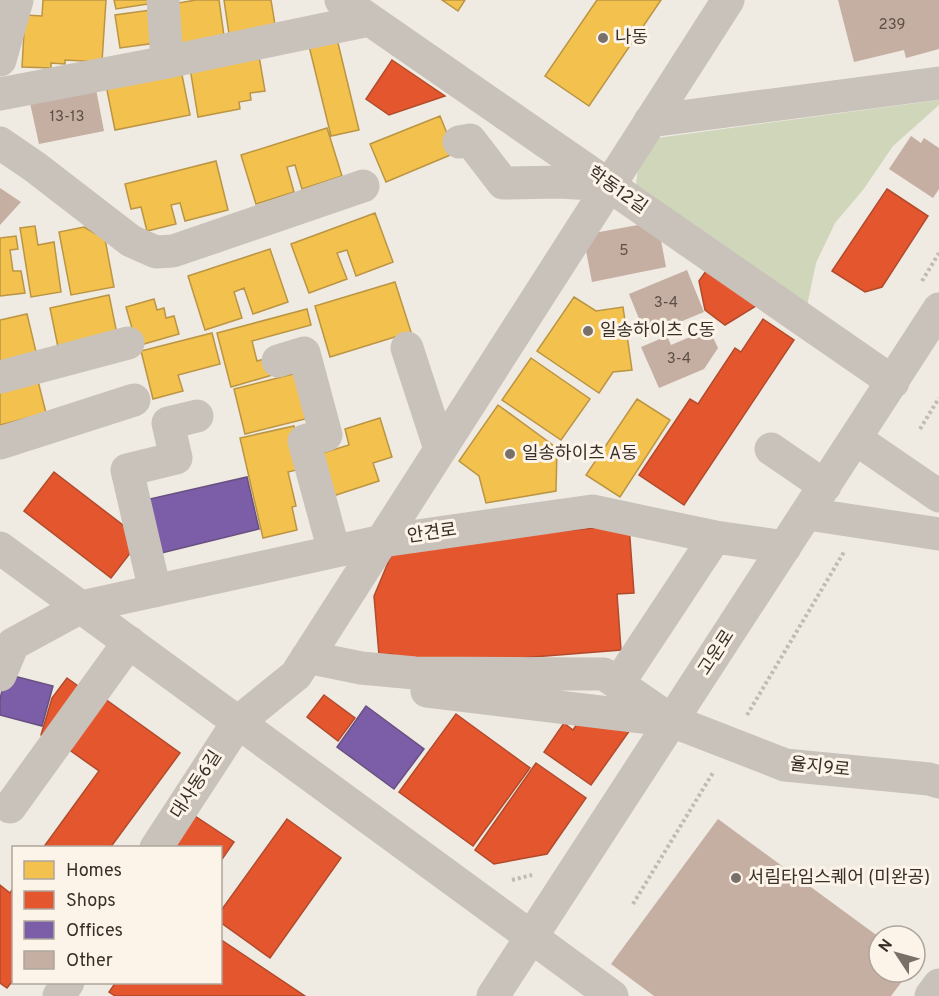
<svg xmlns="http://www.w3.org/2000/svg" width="939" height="996" font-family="Overpass,'Noto Sans KR',sans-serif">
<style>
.green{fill:#cfd6ba}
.homes{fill:#f2c14e;stroke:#bb9543;stroke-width:1.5}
.shops{fill:#e4572e;stroke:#b14b2c;stroke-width:1.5}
.offices{fill:#7b5ea7;stroke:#685081;stroke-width:1.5}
.building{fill:#c5aea2}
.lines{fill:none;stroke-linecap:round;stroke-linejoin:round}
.path{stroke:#c2bab3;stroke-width:4;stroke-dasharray:3 3;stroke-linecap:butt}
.minor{stroke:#c9c2bb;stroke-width:33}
.poi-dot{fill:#797069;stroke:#fcf4e9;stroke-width:2}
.labels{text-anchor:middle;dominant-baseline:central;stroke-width:6;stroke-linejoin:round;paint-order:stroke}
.number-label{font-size:15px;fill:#5d4f46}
.poi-label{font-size:18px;fill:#3a2f28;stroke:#fcf4e9;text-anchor:start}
.street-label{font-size:18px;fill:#3a2f28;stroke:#fcf4e9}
</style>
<rect width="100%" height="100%" fill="#efeae2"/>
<path class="green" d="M939,100v5l-46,41 -30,44 -28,33 -19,40 -9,43 -171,-121 3,-24 18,-23z"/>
<path class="homes" d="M43,0h63l-4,62 -37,-2v4l-14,-1v5l-29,-1 3,-52 17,1z
M114,0h46v2l-44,7z
M196,0h23l5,36 -45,8 -7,-40z
M224,0h47l4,25 -46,9z
M442,0h23l-7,11z
M597,0h64l-72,106 -44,-30z
M158,9l5,33 -43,6 -5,-33z
M337,39l22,91 -28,6 -22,-90z
M259,56l6,35 -15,2 1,7 -12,2 1,7 -42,8 -8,-49z
M181,70l9,45 -75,15 -9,-45z
M440,116l15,37 -69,29 -16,-38z
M327,128l15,48 -40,13 -7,-24 -8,2 7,25 -38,12 -15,-49z
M216,161l12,49 -43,11 -5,-18 -9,2 5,19 -29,7 -6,-24 -10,2 -6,-25z
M375,213l18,49 -37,14 -9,-26 -10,3 10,26 -38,14 -18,-49z
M35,226l3,19 16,-3 7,50 -30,5 -11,-69z
M84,227l21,12 9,48 -43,8 -12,-63z
M16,236l2,13 -8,1 3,21h8l4,22 -25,3v-58z
M270,249l18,53 -35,12 -9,-26 -10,4 8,26 -37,12 -17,-54z
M395,282l16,50 -81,25 -15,-51z
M109,295l8,39 -59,13 -8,-39z
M574,297l22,14 27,-4 9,63 -19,2 -14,21 -62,-42z
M154,299l3,11 7,-2 2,10 8,-2 5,18 -42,12 -11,-39z
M307,309l4,16 -59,16 5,20 15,-4 4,17 -45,13 -14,-54z
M27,314l10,42 -37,9v-45z
M212,333l8,31 -42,11 5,16 -30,8 -12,-48z
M531,358l59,41 -29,41 -59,-40z
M297,373l12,45 -64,16 -11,-45z
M37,377l9,36 -46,12v-38z
M637,399l33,21 -50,77 -34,-22z
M498,405l59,43 -1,43 -70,12 -7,-27 -20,-15z
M380,418l12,39 -19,6 6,18 -49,16 -14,-42 33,-10 -4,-16z
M294,426l10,42 -16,4 8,34 -4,1 5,23 -34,8 -23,-100z"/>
<path class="shops" d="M392,60l53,36 -56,19 -23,-16z
M887,189l41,27 -46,71 -17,5 -33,-21z
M706,271l50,35 -31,19 -20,-15 -6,-29z
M763,319l31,21 -110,165 -45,-30 51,-76 8,5 37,-56 6,4z
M54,472l87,67 -30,39 -87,-67z
M629,525l5,68 -17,1 4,56 -228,18 -1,-14 -13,1 -5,-59 21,-50z
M67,678l18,13 -35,50 -9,-6 11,-37z
M324,695l31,23 -17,23 -31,-24z
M101,696l79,57 -70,95h-67l56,-77 -35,-25z
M456,714l74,54 -57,78 -74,-54z
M581,718l49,12 -39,55 -47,-33 20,-29 9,7z
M536,763l50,35 -39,56 -53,10 -19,-14z
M195,816l39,26 -14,20v-14h-47z
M287,819l54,39 -71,100 -50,-36v-10z
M0,885l10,8 4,-6v92l-7,9 -7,-5z
M220,939l85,57h-190l-6,-4 7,-10h104z"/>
<path class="offices" d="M247,477l12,52 -106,26 -12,-54z
M6,674l47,12 -11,40 -42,-11v-16z
M366,706l58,43 -30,40 -57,-42z"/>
<path class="building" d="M838,0h101v49l-33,9 -2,-8 -50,12z
M96,89l8,42 -65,13 -9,-41z
M911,136l10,7 3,-5 15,10v41l-6,9 -44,-29z
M0,188l21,14 -21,23z
M638,225l22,10 6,32 -74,15 -9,-47z
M687,270l17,42 -58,24 -17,-42z
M709,329l9,19 -14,21 -45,19 -18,-41 26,-11 4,9z
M718,819l161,118v35h30l-18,24h-237l-43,-32z"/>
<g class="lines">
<path class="path" d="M922,281l17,-28
M920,429l19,-31
M747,715l97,-163
M512,880l20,-5
M633,904l81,-133"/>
<path class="minor" d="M163,0l4,62
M341,0l552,382
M0,60l17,-60
M0,94l167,-32 202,-42
M650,121l289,-38
M459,142l11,-2 33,43 57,-1 49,3
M0,143l35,24 96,74 25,11 17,-1 190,-65
M407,348l33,101
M278,361l26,-8 22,82 -22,6 30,110
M0,377l128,-34
M856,439l83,57
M0,443l134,-43
M771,449l54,37
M808,514l131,20
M0,548l612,448
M155,591l-28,-121 49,-12 -8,-35 29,-7
M13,644l68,-37 301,-66 210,-30 123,26 70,10
M307,657l54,11 54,5 189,1 68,47 113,44 144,14 10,3
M0,675l13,-31
M618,684l97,-147
M427,691l240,29
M10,807l119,-165
M156,848l82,-126 58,-47 432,-675
M59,996l9,-14
M493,996l446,-687
M931,996l8,-11"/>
</g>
<g class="poi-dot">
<circle cx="603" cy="38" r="6"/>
<circle cx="588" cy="331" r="6"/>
<circle cx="510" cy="454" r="6"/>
<circle cx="736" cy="878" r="6"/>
</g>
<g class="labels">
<g class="number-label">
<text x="892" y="25">239</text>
<text x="67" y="117">13-13</text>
<text x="624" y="251">5</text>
<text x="666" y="303">3-4</text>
<text x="679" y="359">3-4</text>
</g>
<g class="poi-label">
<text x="615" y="38">나동</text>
<text x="600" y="331">일송하이츠 C동</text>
<text x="522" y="454">일송하이츠 A동</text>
<text x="748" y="878">서림타임스퀘어 (미완공)</text>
</g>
<g class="street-label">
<text transform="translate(617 191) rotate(35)">학동12길</text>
<text transform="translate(432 534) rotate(-8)">안견로</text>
<text transform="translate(717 653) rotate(-57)">고운로</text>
<text transform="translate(820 768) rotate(6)">율지9로</text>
<text transform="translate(197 785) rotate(-57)">대사동6길</text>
</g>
</g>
<rect x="12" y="846" width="210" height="138" fill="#fcf4e9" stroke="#aea59c" stroke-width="1.5"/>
<rect x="24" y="861" width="30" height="18" fill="#f2c14e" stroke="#aea59c" stroke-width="1.5"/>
<text x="66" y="876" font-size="18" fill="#3a2f28">Homes</text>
<rect x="24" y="891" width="30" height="18" fill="#e4572e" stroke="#aea59c" stroke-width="1.5"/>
<text x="66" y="906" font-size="18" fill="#3a2f28">Shops</text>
<rect x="24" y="921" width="30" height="18" fill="#7b5ea7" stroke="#aea59c" stroke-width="1.5"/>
<text x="66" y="936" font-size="18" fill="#3a2f28">Offices</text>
<rect x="24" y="951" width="30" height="18" fill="#c5aea2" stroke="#aea59c" stroke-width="1.5"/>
<text x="66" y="966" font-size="18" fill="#3a2f28">Other</text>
<g transform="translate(897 954) rotate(306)"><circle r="28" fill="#fcf4e9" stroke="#aea59c" stroke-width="1.5"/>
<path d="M0-4.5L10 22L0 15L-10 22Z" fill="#797069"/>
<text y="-9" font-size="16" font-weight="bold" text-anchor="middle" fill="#3a2f28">N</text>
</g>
</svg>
